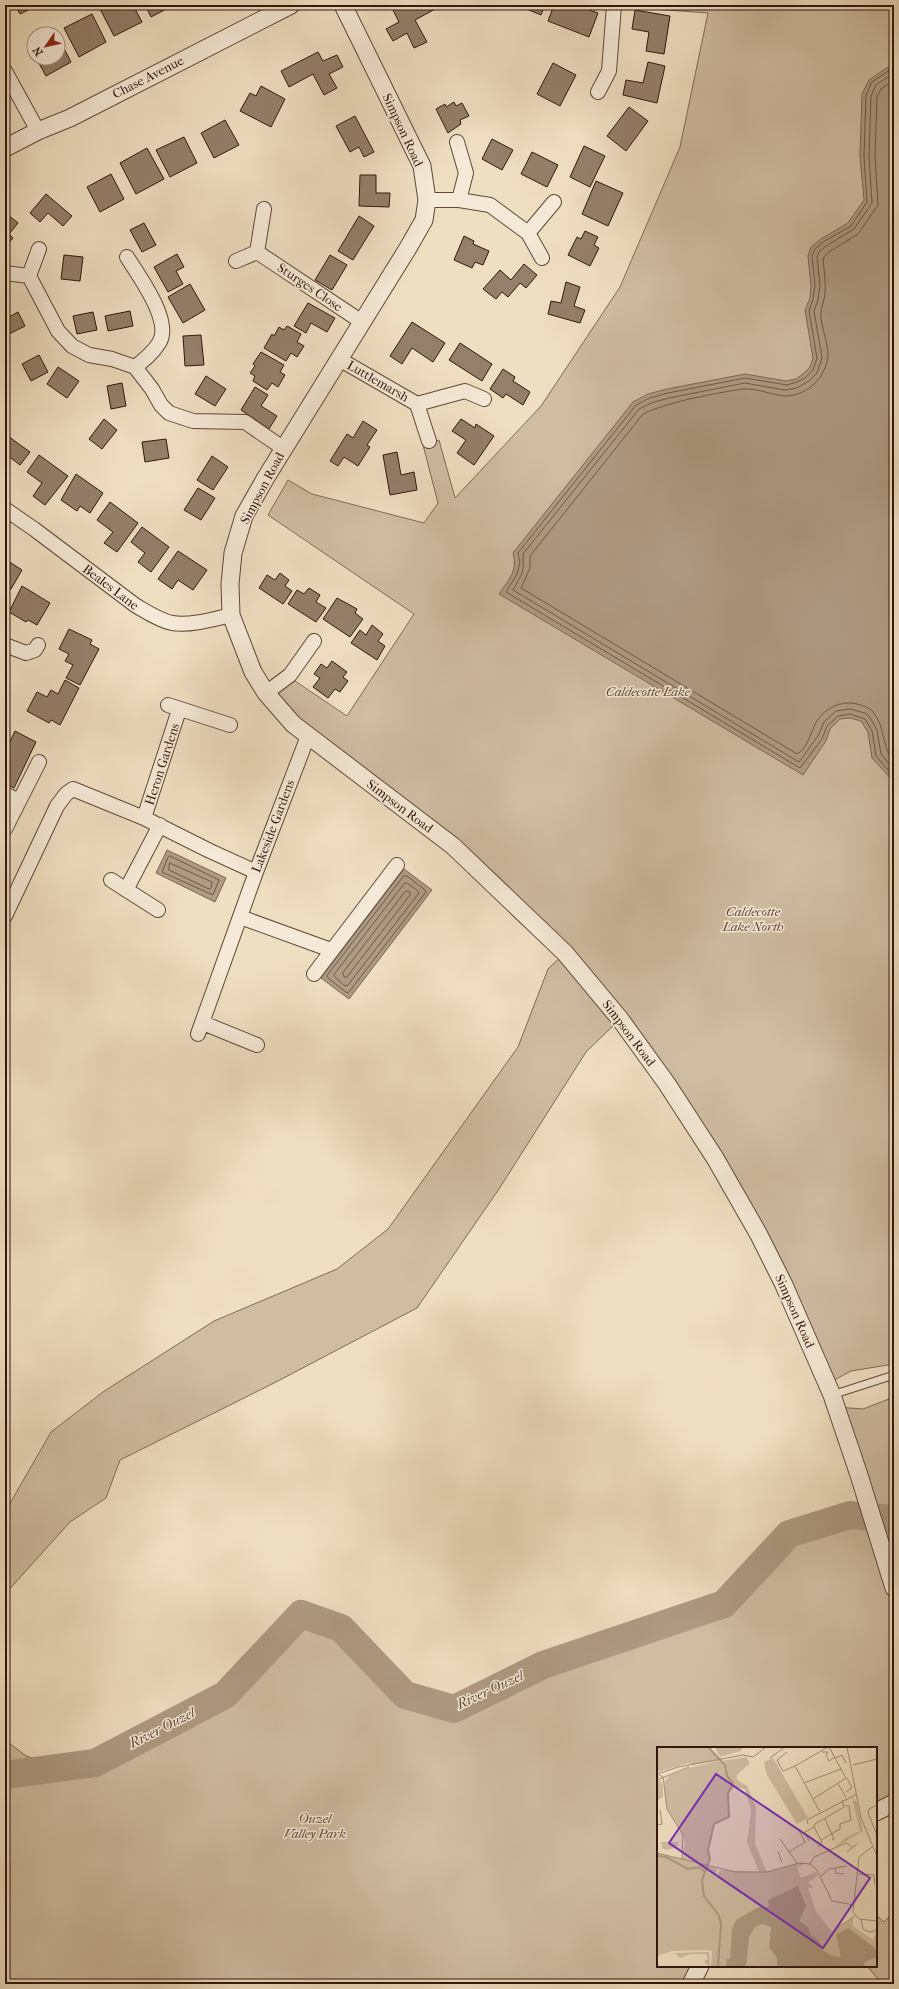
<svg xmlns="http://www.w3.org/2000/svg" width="899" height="1989" font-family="'IM FELL French Canon',serif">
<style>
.green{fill:#cfbda2;stroke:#806a56}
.water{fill:#ae9b83;stroke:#7c6653}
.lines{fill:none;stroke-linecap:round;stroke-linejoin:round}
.shore{stroke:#705847;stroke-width:1}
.river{stroke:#ae9b83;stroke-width:28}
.building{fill:#947f6a;stroke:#31160b}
.service-casing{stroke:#604838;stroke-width:9}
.minor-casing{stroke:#604838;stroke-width:16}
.tertiary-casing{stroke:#604838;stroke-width:19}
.service{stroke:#f5ead7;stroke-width:7}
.minor{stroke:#f5ead7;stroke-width:14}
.tertiary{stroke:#f5ead7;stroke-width:17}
.labels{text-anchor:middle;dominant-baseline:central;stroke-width:3;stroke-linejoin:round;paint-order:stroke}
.street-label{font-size:13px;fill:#31160b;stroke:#f5ead7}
.park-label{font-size:13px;font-style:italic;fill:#604838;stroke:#f5ead7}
.water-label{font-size:14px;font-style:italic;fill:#634b3b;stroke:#f5ead7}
.inset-river{fill:none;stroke:#ae9b83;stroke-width:2}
.inset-road{fill:none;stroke:#a38f78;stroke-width:1}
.view{fill:#7b2cbf;fill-opacity:0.15;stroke:#7b2cbf;stroke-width:2}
.inset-edge{fill:none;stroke:#31160b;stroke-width:2}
</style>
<rect width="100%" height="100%" fill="#efdfc1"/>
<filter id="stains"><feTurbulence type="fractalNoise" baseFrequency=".005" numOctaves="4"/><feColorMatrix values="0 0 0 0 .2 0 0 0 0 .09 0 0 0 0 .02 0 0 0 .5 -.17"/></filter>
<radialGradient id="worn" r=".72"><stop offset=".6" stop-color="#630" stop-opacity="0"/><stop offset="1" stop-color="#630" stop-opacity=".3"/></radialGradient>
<path class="green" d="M642,5h252v1359l-43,7 -24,13 -43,-99 -164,-266 -34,33 -87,137 -82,119 -143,75 -154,77 -14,38 -36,24 -65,72v-82l46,-80 52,-40 111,-71 123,-52 51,-40 130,-182 30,-78 17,-16 -299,-260 24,-18 5,6 52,35 67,-102 -146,-99 20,-35 24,14 112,29 14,-20 -15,-58 16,-5 16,58 86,-92 79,-119 60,-140 28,-134 -55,-4z
M894,1397v406l-18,9v-64h-218v218h42l-9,18h-686v-244l21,16 35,11 34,-4 130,-68 76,-81 40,14 64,67 49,14 89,-44 181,-61 65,-70 61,-19 22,2 -36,-110 27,2z
M894,1912v72h-12l-15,-18h9v-51l8,7z"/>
<path class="water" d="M894,63v719l-22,-24 -4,-26 -7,-11 -11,-3 -10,1 -10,10 -4,12 -23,34 -304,-181c10,-15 19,-23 14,-41l120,-151 15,-8 19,-5 78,-15 41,7 10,-2 7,-5 7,-7 3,-9 -8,-48 5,-12 1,-13 -3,-29 3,-9 10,-8 27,-16 16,-23 -4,-44 2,-62 7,-14z
M167,850l59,28 -11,24 -59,-29z
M404,869l28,21 -83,109 -28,-21z"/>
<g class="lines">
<path class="shore" d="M894,67l-22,15 -6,13 -2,61 3,46 -16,24 -28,16 -8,7 -3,7 3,29 -2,14 -4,12 8,47 -4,12 -8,8 -8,4 -10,3 -42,-7 -77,15 -18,5 -14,7 -118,148 2,10 -3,11 -11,18 294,176 22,-29 5,-13 11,-10 12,-2 15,5 7,12 4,25 18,21
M894,73l-18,12 -5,11 -2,60 3,47 -18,26 -28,17 -7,6 -2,5 3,28 -2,15 -4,11 8,47 -5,15 -8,8 -12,7 -12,2 -40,-7 -76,15 -18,5 -12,6 -116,145c1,21 -1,19 -10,36l286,172 19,-26 6,-14 12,-11 14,-2 15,4 4,3 8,14 4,24 13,16
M894,80l-13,9 -4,8 -2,58 3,50 -20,29 -29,18 -6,6c1,12 3,24 2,36 -1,8 -5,15 -4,24 1,13 10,31 6,44 -5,19 -22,34 -42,34 -13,-1 -28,-8 -42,-7 -27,4 -76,13 -100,25l-113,142v12l-9,20 276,166c11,-5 14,-24 20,-33 8,-13 25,-21 40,-17 6,2 12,3 16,8 13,15 8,36 21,49
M170,856l49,24 -6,15 -51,-23 6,-15z
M170,863l42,19 -1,6 -2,1 -40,-19z
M404,876h3l18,14 1,2 -77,100 -2,1 -19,-15 -1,-2z
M405,883h2l11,8 1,2 -71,92 -3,1 -10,-9 -1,-2z
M406,891l4,1v3l-63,82h-3l-1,-4z"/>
<path class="river" d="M5,1775l90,-12 130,-68 76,-81 40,14 64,67 49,14 89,-44 181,-61 65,-70 61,-19 44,4"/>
</g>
<path class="building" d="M5,5h30l1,1 -16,8 -4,-7 -8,4z
M98,5h35l9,17 -28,14z
M145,5h29l-23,12z
M399,5h39l1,2 -24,13 12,22 -13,6 -7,-15 -14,8 -7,-12 13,-7 -6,-12 7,-3z
M517,5h28l-4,10z
M554,5h22l22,8 -9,24 -41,-16z
M635,10l35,6 -6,38 -18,-3 3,-19 -17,-3z
M92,14l14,28 -27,15 -15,-29z
M58,37l13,25 -25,14 -10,-18h22z
M318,52l5,9 14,-6 6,12 -14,7 8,14 -13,7 -11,-21 -24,13 -8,-16z
M648,62l17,4 -8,37 -34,-8 3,-15 17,3z
M553,63l23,12 -16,31 -23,-12z
M261,86l24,13 -14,28 -31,-16 10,-18 6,3z
M454,102l2,4 6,-3 7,13 -9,4 1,4 -13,9 -12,-24 9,-5 1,3z
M629,107l19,14 -22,30 -19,-15z
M355,116l19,36 -10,5 -5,-10 -9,5 -14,-26z
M225,120l14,25 -25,13 -13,-25z
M184,137l13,26 -27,14 -14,-27z
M492,139l21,11 -11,20 -20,-11z
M584,146l21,10 -15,31 -20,-10z
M147,148l17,31 -28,15 -16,-31z
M532,152l26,13 -11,22 -26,-13z
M111,174l13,25 -24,13 -13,-25z
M360,175h16v18h14l-1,14 -30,-1z
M596,181l27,12 -15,33 -26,-12z
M46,194l26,22 -9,10 -15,-13 -8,9 -10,-9z
M7,214l11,9 -9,11 4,4 -7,8 -1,-30z
M359,216l15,10 -21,34 -15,-9z
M144,223l12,22 -14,7 -12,-22z
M585,231l13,6 -4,8 5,3 -9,18 -22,-11 9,-18 4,2z
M464,236l10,5 -1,3 16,7 -6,14 -8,-3 -3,6 -18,-8z
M177,254l7,13 -8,4 7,13 -15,8 -14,-25z
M64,255l19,2 -3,24 -19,-2z
M330,255l17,10 -15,25 -17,-10z
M524,264l13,11 -11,13 -6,-5 -12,14 -6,-5 -6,7 -13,-10 17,-19 11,10z
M566,282l14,5 -6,19 11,4 -5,13 -32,-9 3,-13 10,2z
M190,284l15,26 -22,13 -15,-26z
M308,303l27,15 -8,14 -16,-9 -5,10 -12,-7z
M130,311l3,15 -25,5 -3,-15z
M18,312l7,14 -20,10v-17z
M93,312l4,18 -20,4 -4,-18z
M412,322l33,21 -12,19 -21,-14 -10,16 -12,-8z
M287,326l14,8 -4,8 7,4 -7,11 -6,-4 -5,8 -22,-13 8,-14 2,2 5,-9 5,3z
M201,335l3,30 -19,1 -2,-30z
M460,343l32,21 -10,17 -33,-21z
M261,352l23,13 -4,7 5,3 -7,12 -6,-4 -5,7 -14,-9 2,-5 -5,-3 5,-7 -2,-2z
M39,355l9,17 -17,9 -9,-17z
M58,367l21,14 -12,17 -20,-14z
M503,369l12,8 -2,4 17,11 -7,13 -17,-11 -3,4 -13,-9z
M206,376l20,13 -11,17 -20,-12z
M122,383l4,23 -15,3 -4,-23z
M255,387l13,8 -7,11 16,10 -8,13 -28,-19z
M104,419l13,11 -15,19 -13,-10z
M461,419l14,9 1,-4 18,12 -20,29 -17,-12 9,-13 -14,-9z
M363,421l14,9 -10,15 3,2 -12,19 -14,-9 -6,9 -8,-5 17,-27 6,4z
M5,434l25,18 -10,13 -13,-10 -2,3z
M166,439l3,19 -24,4 -3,-20z
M397,452l4,23 13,-3 3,18 -27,5 -7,-40z
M39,455l29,21 -23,29 -12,-9 9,-13 -15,-11z
M212,456l16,11 -15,23 -16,-10z
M76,474l27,19 -13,20 -10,-7 -3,5 -16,-11z
M198,488l17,10 -14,22 -17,-10z
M110,502l28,21 -21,29 -13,-9 9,-11 -16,-12z
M142,527l27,20 -18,25 -13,-10 7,-9 -14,-11z
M178,551l29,19 -14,20 -15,-10 -6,9 -14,-10z
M5,559l17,11 -11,19 -6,-4z
M280,573l9,7 -4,6 7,5 -9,13 -24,-16 8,-13 8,5z
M22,586l28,17 -13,22 -9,-5 -2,2 -17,-10z
M309,588l11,7 -4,7 10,6 -10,14 -28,-18 9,-14 7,4z
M337,598l20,11 -2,4 8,6 -13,18 -27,-18z
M372,625l11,9 -5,7 7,5 -8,14 -26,-17 9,-13 6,5z
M69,629l23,11 -2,4 9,5 -19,36 -14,-7 7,-13 -8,-4 4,-7 -10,-5z
M332,661l15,11 -4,5 5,4 -8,11 -5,-3 -7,9 -15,-11 7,-9 -6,-4 7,-10 6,4z
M65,680l14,8 -19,37 -9,-5 -2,3 -22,-12 10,-19 10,5 4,-7 7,4z
M15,731l21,11 -22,46 -9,-5v-31z"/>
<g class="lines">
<defs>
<path id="service" d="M832,1395l62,-20"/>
<path id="minor" d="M5,71l33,60
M598,92l11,-21 5,-66
M457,142l9,31 -7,27
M427,200h32l31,5 38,28
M257,252l105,70
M127,257c12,19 46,65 32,86 -6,10 -15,17 -24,24
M542,258l-14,-25 26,-31
M236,261l21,-9 7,-43
M5,273l24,3 10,-27
M29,276l29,55 14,15 17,9 23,4 23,8 17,22 9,16 8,8 24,8 52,1 38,26
M339,359l78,45 12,37
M417,404l48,-13 19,8
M5,509l29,20 101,76c12,7 23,15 37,18 18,3 42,-4 59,-8
M5,645l21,8 9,-3 3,-5
M266,693l24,-18 24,-34
M168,705l62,20
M5,794l14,7
M144,818l35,-108
M5,829l34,-67
M111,880l47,30
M126,890l34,-65
M5,916l52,-110 9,-12 7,-5 71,29 66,33 46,21
M240,917l91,33
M314,974l83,-109
M203,1023l54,22
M198,1034l58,-162 52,-136"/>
<path id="tertiary" d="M343,5l79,161 5,34 -3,20 -16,28 -143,231 -21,37 -11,37 -3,31 1,31 22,57 13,21 27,31 160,122 112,107 55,66 47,65 48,74 44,77 25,50 48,110 27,80 35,113
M5,148l33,-17 32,-13 221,-113
M876,1812l18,-9
M691,1984l9,-18"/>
</defs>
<use href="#service" class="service-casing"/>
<use href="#minor" class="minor-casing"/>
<use href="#tertiary" class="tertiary-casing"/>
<use href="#service" class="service"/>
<use href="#minor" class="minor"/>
<use href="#tertiary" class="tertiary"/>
</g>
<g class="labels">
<g class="street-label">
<text transform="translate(148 77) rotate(-27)">Chase Avenue</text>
<text transform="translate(403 130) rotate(65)">Simpson Road</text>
<text transform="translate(310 287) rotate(34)">Sturges Close</text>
<text transform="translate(378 381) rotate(30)">Luttlemarsh</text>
<text transform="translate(262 488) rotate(-62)">Simpson Road</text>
<text transform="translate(111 587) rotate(37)">Beales Lane</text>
<text transform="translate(162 764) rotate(-72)">Heron Gardens</text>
<text transform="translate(400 806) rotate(37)">Simpson Road</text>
<text transform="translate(273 826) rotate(-69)">Lakeside Gardens</text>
<text transform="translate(629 1033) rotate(53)">Simpson Road</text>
<text transform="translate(795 1311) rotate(66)">Simpson Road</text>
</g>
<g class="park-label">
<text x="648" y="691">Caldecotte Lake</text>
<text x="753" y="911">Caldecotte<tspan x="753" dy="15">Lake North</tspan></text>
<text x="315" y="1818">Ouzel<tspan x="315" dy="15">Valley Park</tspan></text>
</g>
<g class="water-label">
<text transform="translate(490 1690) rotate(-25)">River Ouzel</text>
<text transform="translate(162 1728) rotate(-27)">River Ouzel</text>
</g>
</g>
<g transform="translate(657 1747)">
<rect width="220" height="220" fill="#efdfc1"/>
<path d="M0,0h51l13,14 25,-4 4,6 -13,12v5l10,6 9,21 -1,37 12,28 36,-10v3l-6,2 4,11 15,-6 2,3 -10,8 6,4 -6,1 8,23 16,21 21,-14v8l20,14 3,-8 -6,1 7,-5v39h-166l1,-16 -7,-1 -33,1 -15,5v-103l25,6 3,-15 -3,-12 -16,-25 -2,-25 5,-6 19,-8 30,-7 -26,4 -3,-2 -32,9zM78,40l10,2 6,22 -4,31 12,30 -39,-2 -3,7 -2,-1 2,-7 -10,-3 3,-7 -2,-9 6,-26 15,-7v-24zM87,0l-3,4 -21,6 -5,-9zM116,11l35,60 -11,6 -30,-49 -3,-13zM3,33l3,5v12l-5,3 -1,-18zM195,50l5,6 6,28 -29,17 11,-10 15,-7zM4,95h17v3l-3,3 -9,2 -4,-2zM52,205l1,15 -6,-5 4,-4 -2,-4h-17l-9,4 -5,-5z" fill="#cfbda2" fill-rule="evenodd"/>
<path d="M141,139l8,20 -7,15 9,6 2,7 8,6 4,10 10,6 9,1 -5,-22 12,-7 27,20 2,9 -12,5 -1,5h-87v-9l-8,-11 2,-20 -9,-3 -7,3 -6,10 -3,30h-20l1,-8h3l2,-30 4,-9 23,-13h10l-1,-7z" fill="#ae9b83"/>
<path class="inset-river" d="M51,0l17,18 2,11 6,7 -5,10 1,24 -15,7 -6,26 2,9 -8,21 2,16 14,18 3,9 -3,44M0,109l9,1 22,12 11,-2 5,4"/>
<path class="inset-road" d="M190,0l14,71 16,38M130,5l-10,8 6,11 12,-5M165,5h6l-2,3 3,6 6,-4M113,11l15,-11M178,11l7,-3 4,8M196,18l24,-6M0,27l21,-7 65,-12 10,2 13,-10M2,28l4,2 4,32 16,26 -1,24M0,33l32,-13M147,36l37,-14M181,37l8,13M189,45l6,-4 -5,-10M156,52l-18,-33 33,-19M220,58l-8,4 -1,4 9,22M163,65l-7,-13 33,-21 -17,-31M168,72l9,20 -2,1M151,77l-1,-4 50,-26M0,78l5,-1 -2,-14M157,80l1,-3 29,-17 -2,-7M123,92l17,24M164,93l19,-11v-5l11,-4 -2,-14h-4M152,94l-4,-9 9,-5 8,15 -4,5M215,100l-13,10 -6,55 6,7 18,2M121,104l4,12M132,105l16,-10 -6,-12M190,105l10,-8M0,106l78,19h32l32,-9 11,1 7,6 15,31 22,4M153,117l4,-7 32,-14 6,4M178,122l1,4 8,1M201,127l16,1 1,10M164,129l8,-7 18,-3M204,172l2,10 6,3 4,-1M180,181l18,-12"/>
<path class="view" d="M59,27l154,104 -47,70 -154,-105z"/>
<rect width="220" height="220" class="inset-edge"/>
</g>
<rect width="899" height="1989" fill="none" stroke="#efdfc1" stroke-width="20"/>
<rect x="6" y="6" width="887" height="1977" fill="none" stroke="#31160b" stroke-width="2"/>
<rect x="10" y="10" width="879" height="1969" fill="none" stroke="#31160b"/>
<g transform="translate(46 46) rotate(236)"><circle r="19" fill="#f5ead7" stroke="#a79585"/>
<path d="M0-3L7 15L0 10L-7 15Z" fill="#8f2418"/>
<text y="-6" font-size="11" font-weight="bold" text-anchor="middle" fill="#31160b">N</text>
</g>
<rect width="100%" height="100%" filter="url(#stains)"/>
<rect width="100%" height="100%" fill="url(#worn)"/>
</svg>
